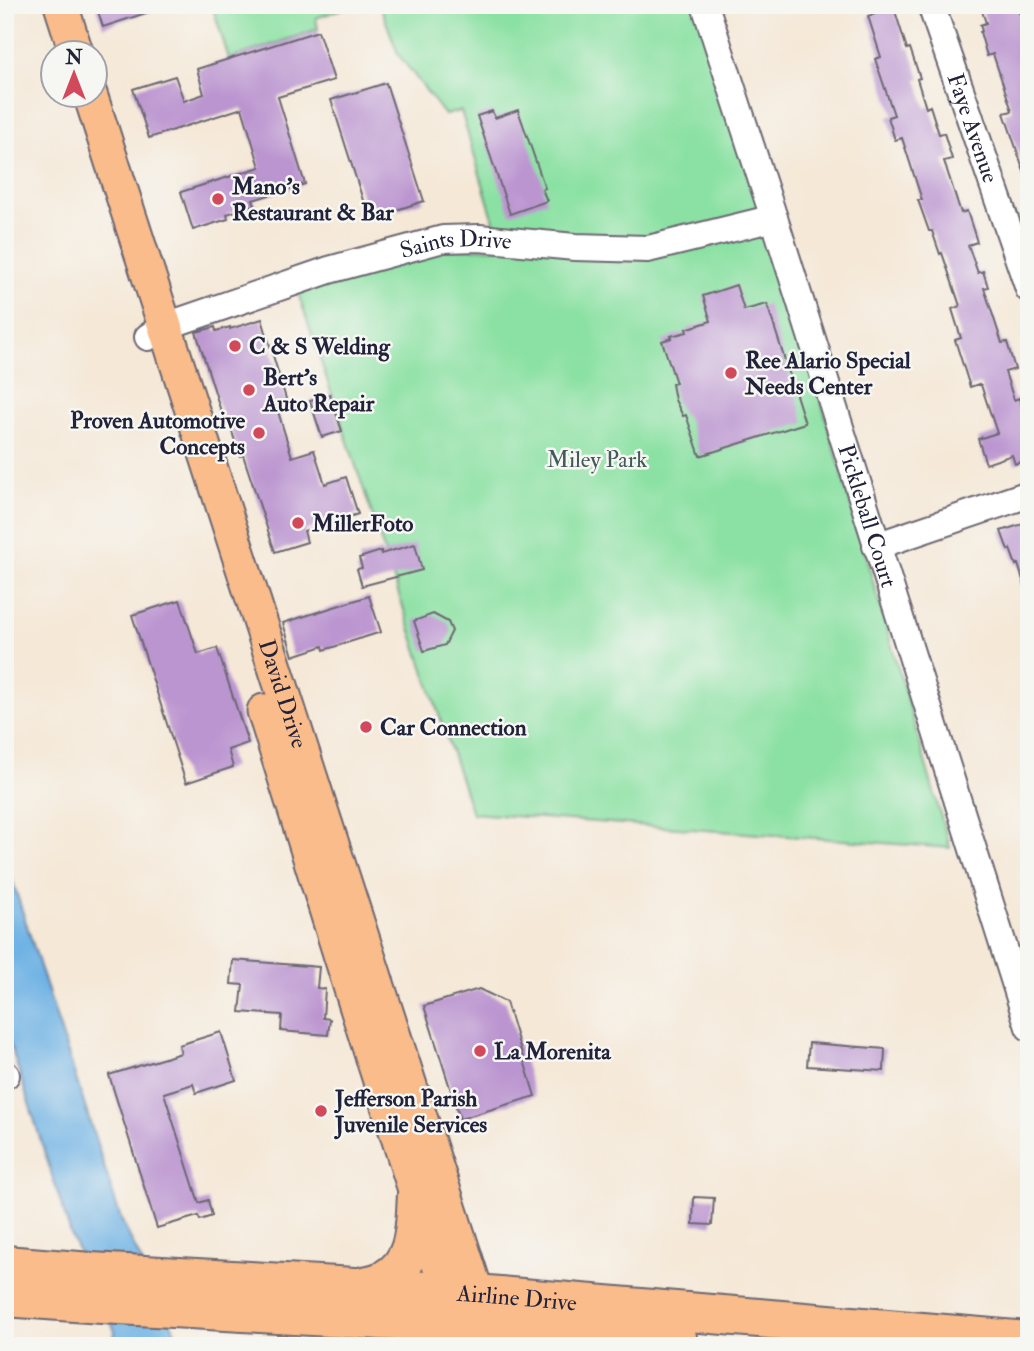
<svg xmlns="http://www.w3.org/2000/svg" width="1034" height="1351" font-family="'IM FELL Double Pica',serif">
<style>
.green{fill:#8be1a3;stroke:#56826f;stroke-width:2}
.water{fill:#6fb2e4;stroke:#486a90;stroke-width:2}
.building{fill:#bb95d0}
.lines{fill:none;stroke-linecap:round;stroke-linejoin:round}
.minor-casing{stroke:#6c6772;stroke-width:30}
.major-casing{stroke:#6c6772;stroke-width:37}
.highway-casing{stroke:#6c6772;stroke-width:42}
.minor{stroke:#fff;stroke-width:26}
.major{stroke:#f9bc8a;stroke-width:33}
.highway{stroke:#f9bc8a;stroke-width:38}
.poi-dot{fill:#d1495b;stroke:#f6f6f2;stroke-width:2.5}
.labels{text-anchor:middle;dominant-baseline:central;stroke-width:5;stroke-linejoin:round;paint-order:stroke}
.street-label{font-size:23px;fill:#22223b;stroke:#f6f6f2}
.poi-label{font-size:23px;font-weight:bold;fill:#22223b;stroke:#f6f6f2;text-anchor:start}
.park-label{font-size:23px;fill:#425b5a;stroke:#f6f6f2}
</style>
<rect width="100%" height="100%" fill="#f6f6f2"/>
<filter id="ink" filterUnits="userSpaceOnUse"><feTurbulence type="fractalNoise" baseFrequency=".0143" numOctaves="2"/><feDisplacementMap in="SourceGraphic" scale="14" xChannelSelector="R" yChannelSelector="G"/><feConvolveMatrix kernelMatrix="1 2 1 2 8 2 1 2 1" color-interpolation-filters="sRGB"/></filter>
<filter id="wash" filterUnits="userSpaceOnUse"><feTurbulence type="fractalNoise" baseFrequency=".00686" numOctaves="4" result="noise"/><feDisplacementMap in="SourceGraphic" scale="28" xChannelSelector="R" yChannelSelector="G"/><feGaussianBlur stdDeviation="1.57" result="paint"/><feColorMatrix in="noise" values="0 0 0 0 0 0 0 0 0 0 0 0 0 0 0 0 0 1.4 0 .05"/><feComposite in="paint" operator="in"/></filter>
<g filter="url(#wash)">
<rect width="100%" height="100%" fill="#f5e8d7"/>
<path class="green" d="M212,5h142l-38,13 2,11 -89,30z
M380,5h324l11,29 235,814 -478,-35 -174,-520 144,-44 60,-1 -41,-137 -16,4 -47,-61z"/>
<path class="water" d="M5,857l116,362 59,123 24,4h-91l2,-15 -43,-93 -67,-210z"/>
<g id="blocks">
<path class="building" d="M96,5h64l1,3 -58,19z
M980,5h37l2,8 3,-1 7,21v144h-3l-22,-64 8,-2 -19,-57 -6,2 -7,-24 2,-1 -2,-6 6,-2z
M894,8l13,41 3,-1 10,30 -3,1 9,29 4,-2 9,28 5,-1 8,26 -8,2 17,52 6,-2 10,31 -9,3 10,28 5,-2 5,16 -4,1 18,55 5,-1 8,27 -10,3 9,28 5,-2 10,30v31l-14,5 -3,-9 -26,9 -8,-25 19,-6 -16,-48h-2v-1l-9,3 -15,-47 6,-2 -9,-29 8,-3 -18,-53 -2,1 -8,-23h-3l-11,-31h4l-20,-62 -7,2 -7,-23 6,-2 -19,-56 6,-2 -13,-41z
M318,31l16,49 -56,17 27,87 -52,16 2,5 -28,9 1,5 -35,11 -12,-38 79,-25 -18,-59 -93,30 -16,-49 42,-13 9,25 20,-7 -7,-25z
M386,83l38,118 -55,18 -38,-119z
M518,110l27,78 -3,1 5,12 -37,13 -33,-98 15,-5 3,7z
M736,285l8,25 23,-6 38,119 -105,33 -14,-41 -3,1 -8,-16 -3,-16 4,-1 -14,-42 10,-3 -1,-2 16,-4 -1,-3 25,-8 -8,-25z
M262,319l25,83 -11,3 16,52 22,-7 11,34 21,-7 12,37 -54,17 3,11 -32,10 -32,-97 -3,1 -12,-36 -4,1 -28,-89 19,-5 1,4 14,-4v2z
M330,394l12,37 -20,6 -12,-36z
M1029,522v67l-3,1 -8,-26 -2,1 -6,-16 -2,1 -7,-19z
M415,544l7,26 -60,16 -5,-17 5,-1 -3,-10 22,-7v3z
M369,596l12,36 -57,18 -1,-4 -30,10 -10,-33z
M180,600l18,54 19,-6 31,95 -20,7 5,17 -47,16 -54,-168z
M433,614l15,8 4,9 -7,14 -21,6 -10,-30z
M233,960l86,7 -2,21 8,1 -2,29 7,1 -2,16 -47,-4 1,-16 -42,-3 3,-27 -12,-1z
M479,989l27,13 29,94 -75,23 -36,-113z
M221,1032l15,48 -40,13 -3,-9 -29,9 35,110 9,-3 4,16 -12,4 -2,-4 -41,12 -48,-153 72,-22 -2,-8z
M809,1043l76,6 -1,22 -77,-5z
M694,1197l20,1 -2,27 -19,-1z"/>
</g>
</g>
<g filter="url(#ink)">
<use href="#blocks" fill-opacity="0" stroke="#6c6772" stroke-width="2"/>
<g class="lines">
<defs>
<g id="minor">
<path id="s1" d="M705,5l69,213 255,809"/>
<path id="s2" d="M931,5l98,284"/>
<path id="s3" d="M148,337l15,-10 166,-57 114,-31 36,-1 96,9 73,2 126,-31"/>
<path d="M876,546l153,-52"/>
<path d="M5,1074l1,1"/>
</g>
<g id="major">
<path d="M61,5l15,47"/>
<path id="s4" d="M90,94l343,1063 44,137 14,52"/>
<path d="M264,711l102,326 99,309"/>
</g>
<g id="highway">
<path id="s5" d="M5,1265l86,7 386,22 552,47"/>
<path d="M359,1287c8,-2 19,-3 27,-8 31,-17 29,-54 31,-85"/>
<path d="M5,1297l97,7 575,33"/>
</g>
</defs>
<use href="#minor" class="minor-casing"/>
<use href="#major" class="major-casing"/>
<use href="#highway" class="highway-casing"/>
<use href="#minor" class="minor"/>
<use href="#major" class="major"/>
<use href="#highway" class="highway"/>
</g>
</g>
<g class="poi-dot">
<circle cx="218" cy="199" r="7"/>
<circle cx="235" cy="346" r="7"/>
<circle cx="731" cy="373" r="7"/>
<circle cx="249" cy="390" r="7"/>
<circle cx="259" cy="433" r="7"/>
<circle cx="298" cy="523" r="7"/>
<circle cx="366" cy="727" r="7"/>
<circle cx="480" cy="1051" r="7"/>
<circle cx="321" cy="1111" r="7"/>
</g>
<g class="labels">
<g class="street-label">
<text stroke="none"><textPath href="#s2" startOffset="130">Faye Avenue</textPath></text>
<text stroke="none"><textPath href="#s3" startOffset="324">Saints Drive</textPath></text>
<text stroke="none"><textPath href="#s1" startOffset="536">Pickleball Court</textPath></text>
<text stroke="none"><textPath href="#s4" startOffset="630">David Drive</textPath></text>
<text stroke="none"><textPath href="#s5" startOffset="513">Airline Drive</textPath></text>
</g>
<g class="poi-label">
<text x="232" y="186">Mano's<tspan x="232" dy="26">Restaurant &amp; Bar</tspan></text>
<text x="249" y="346">C &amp; S Welding</text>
<text x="745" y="360">Ree Alario Special<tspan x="745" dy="26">Needs Center</tspan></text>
<text x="263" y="377">Bert's<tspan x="263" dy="26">Auto Repair</tspan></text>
<text x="245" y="420" text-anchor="end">Proven Automotive<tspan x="245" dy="26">Concepts</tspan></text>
<text x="312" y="523">MillerFoto</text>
<text x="380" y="727">Car Connection</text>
<text x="494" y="1051">La Morenita</text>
<text x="335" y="1098">Jefferson Parish<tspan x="335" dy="26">Juvenile Services</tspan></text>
</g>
<g class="park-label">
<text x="597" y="459">Miley Park</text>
</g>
</g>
<rect width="1034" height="1351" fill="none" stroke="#f6f6f2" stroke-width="28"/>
<g transform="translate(74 74)"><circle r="33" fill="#f6f6f2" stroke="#a1a1a9" stroke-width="2"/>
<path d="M0-5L12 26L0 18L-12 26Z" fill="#d1495b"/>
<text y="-10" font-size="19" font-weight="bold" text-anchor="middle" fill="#22223b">N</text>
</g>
</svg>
